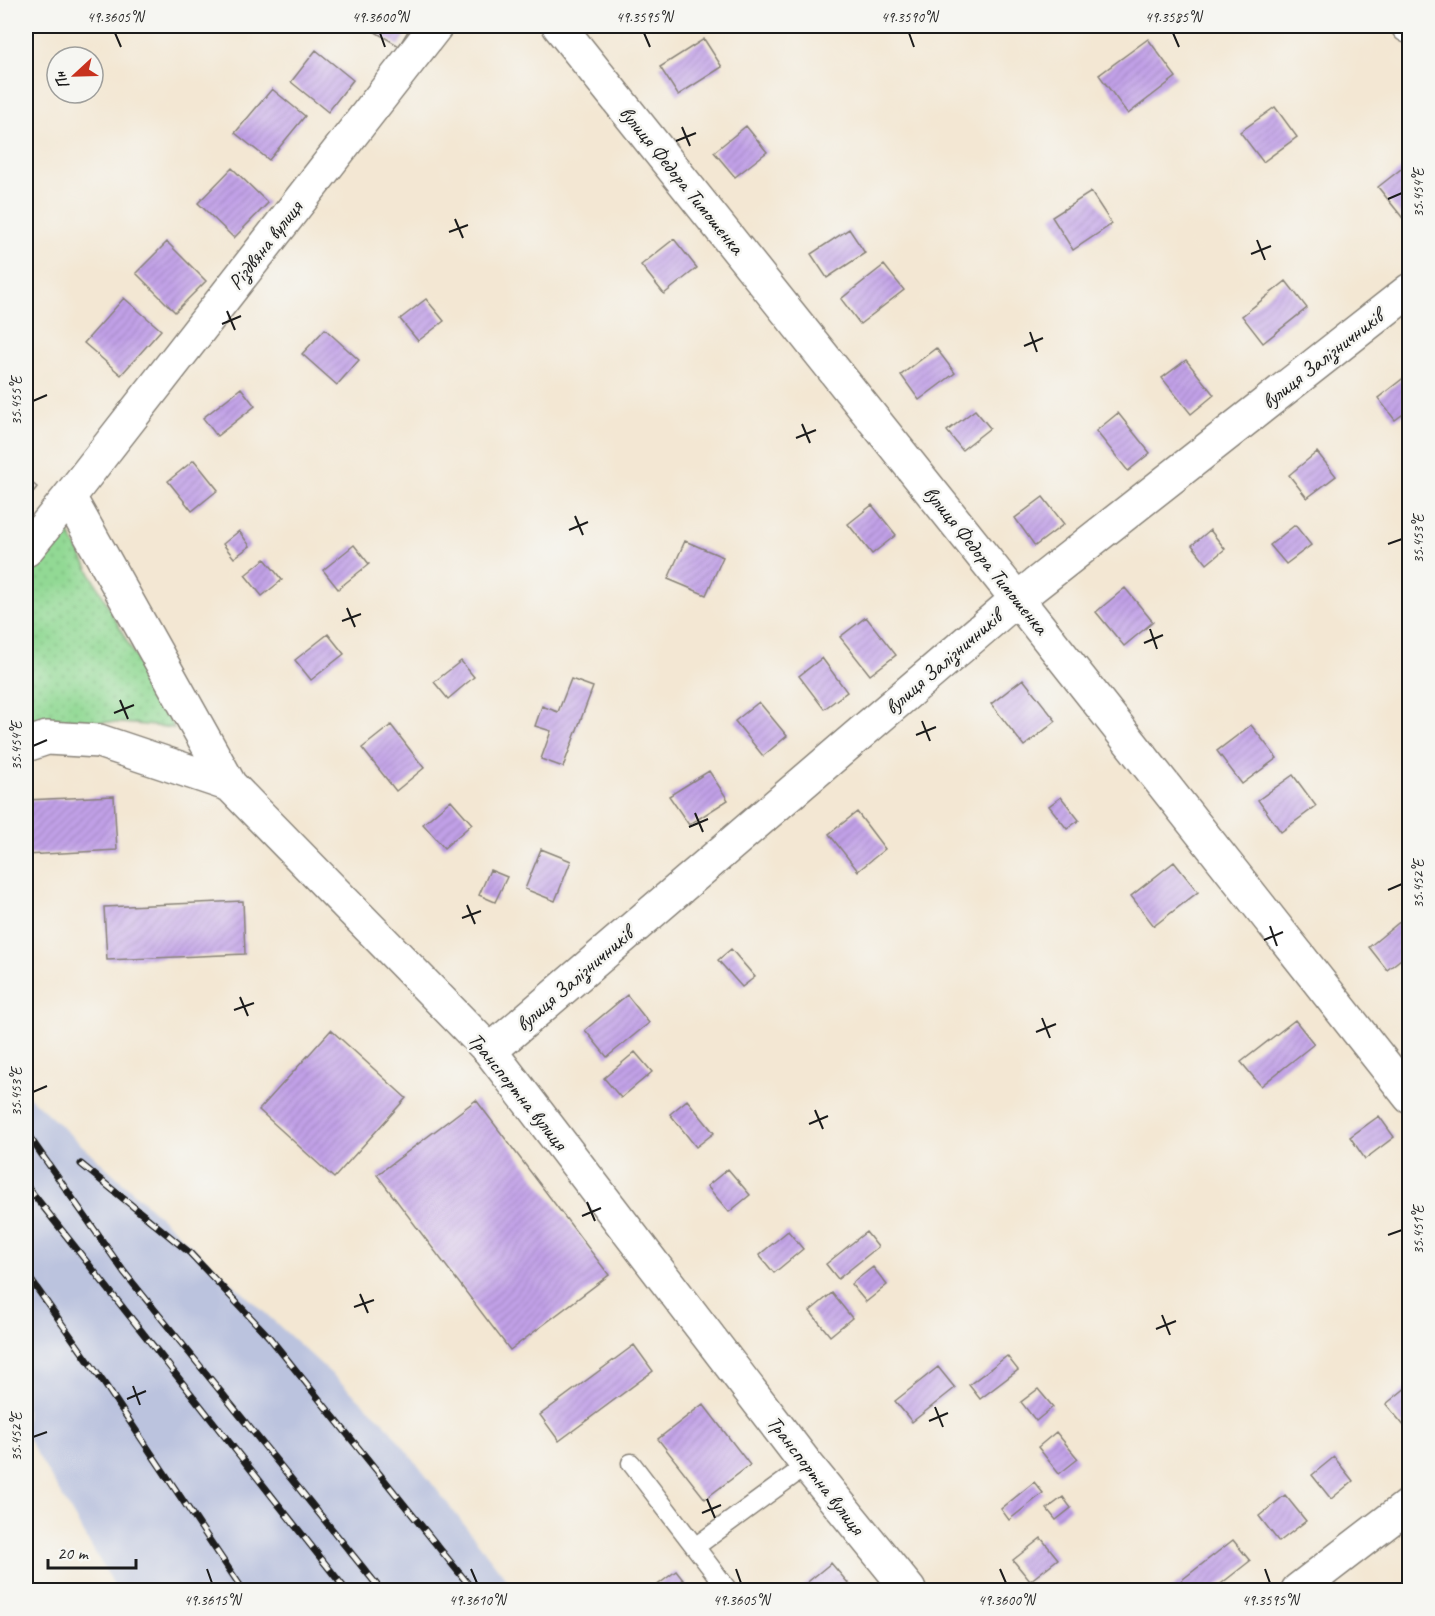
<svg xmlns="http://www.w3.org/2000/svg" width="1435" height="1616" font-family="Caveat,sans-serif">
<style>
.railway{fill:#bbc3de}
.green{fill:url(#green-dots);stroke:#577a58;stroke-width:1.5}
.building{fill:url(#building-hatch)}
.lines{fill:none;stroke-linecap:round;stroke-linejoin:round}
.service-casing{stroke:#888278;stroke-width:21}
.minor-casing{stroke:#888278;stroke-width:36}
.service{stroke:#fff;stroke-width:18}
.minor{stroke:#fff;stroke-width:33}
.rail-casing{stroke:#1c1c1c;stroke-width:7}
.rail{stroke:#f6f6f2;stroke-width:4.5;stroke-dasharray:14;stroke-linecap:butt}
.ticks{fill:none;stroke:#1c1c1c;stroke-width:2}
.labels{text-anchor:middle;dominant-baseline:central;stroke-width:5;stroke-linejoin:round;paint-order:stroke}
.street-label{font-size:21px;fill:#1c1c1c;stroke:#f6f6f2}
.neatline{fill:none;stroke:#1c1c1c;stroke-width:2}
.ticks-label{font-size:15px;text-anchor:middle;fill:#1c1c1c}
</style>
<defs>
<pattern id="green-dots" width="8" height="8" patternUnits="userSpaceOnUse" patternTransform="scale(1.5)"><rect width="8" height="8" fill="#92d994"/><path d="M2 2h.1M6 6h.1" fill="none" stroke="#7dba7f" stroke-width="1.8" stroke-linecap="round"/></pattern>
<pattern id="building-hatch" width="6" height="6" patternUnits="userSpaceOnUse" patternTransform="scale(1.5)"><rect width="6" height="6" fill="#c1a0e7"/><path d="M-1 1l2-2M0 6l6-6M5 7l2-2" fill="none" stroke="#a589c6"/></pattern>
</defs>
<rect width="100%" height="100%" fill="#f6f6f2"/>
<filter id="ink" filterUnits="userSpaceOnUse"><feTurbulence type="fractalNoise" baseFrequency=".0167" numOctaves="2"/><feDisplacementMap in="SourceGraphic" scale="12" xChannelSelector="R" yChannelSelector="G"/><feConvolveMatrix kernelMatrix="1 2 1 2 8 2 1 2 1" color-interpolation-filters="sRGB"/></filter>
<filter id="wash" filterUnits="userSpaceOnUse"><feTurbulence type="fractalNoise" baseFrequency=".008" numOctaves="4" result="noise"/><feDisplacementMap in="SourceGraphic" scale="24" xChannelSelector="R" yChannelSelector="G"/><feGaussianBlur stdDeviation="1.35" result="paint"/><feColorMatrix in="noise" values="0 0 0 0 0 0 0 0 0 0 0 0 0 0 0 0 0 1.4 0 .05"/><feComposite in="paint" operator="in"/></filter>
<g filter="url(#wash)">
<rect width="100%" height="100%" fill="#f3e7d3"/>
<path class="railway" d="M26,1094l358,328 131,168h-398l-91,-155z"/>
<path class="green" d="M64,524l110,204c-49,-5 -100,-12 -148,0v-152z"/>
<g id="blocks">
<path class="building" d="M365,26h46l-12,20z
M704,39l18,28 -44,28 -18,-28z
M1148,39l28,38 -48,37 -29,-39z
M316,50l37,30 -25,32 -37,-30z
M272,89l33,27 -36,44 -34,-27z
M1275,107l22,30 -34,25 -23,-30z
M746,126l21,26 -32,25 -21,-25z
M1410,162v65l-32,-40z
M232,168l36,35 -34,35 -36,-35z
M1091,192l21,32 -39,26 -21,-33z
M849,229l16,24 -38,25 -16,-24z
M674,239l23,29 -33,26 -23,-29z
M167,242l39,39 -31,31 -39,-39z
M884,265l20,25 -44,34 -19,-25z
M1286,281l21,27 -44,35 -21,-27z
M124,298l37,32 -40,45 -37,-32z
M426,299l18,22 -26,20 -18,-22z
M325,329l34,31 -22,25 -35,-31z
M936,348l19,25 -36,27 -18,-25z
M1186,360l28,35 -23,19 -29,-36z
M1406,376l4,5v28l-15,11 -17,-22z
M241,388l14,18 -38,30 -14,-18z
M975,410l15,18 -28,22 -15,-19z
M1118,413l32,40 -22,18 -32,-40z
M1317,452l19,24 -29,22 -18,-23z
M194,460l24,30 -26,21 -24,-30z
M26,478l11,9 -11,14z
M1043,497l21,27 -29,22 -20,-28z
M872,505l24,30 -24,19 -24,-30z
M1295,525l16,20 -25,19 -16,-19z
M1210,530l15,19 -18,15 -15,-19z
M239,531l11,15 -16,12 -11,-14z
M685,541l38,16 -17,38 -38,-16z
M354,545l15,19 -31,25 -15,-19z
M265,559l17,21 -20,16 -17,-21z
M1125,588l28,34 -29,24 -28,-34z
M866,617l30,38 -26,20 -30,-38z
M328,634l16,20 -33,26 -16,-20z
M822,658l25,34 -23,17 -25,-33z
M461,661l13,16 -26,22 -14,-17z
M571,679l22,8 -30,80 -22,-8 10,-28 -16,-5 7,-20 16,6z
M1023,679l33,42 -32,25 -33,-42z
M759,702l28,34 -24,20 -28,-35z
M391,725l33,43 -28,23 -34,-43z
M1251,725l26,33 -35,26 -25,-33z
M709,771l19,29 -39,25 -20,-29z
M1293,775l23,31 -35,26 -23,-32z
M114,796l3,54 -91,5v-55z
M1061,797l18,23 -12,9 -18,-23z
M451,800l21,24 -28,24 -21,-24z
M857,812l28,37 -27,22 -29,-37z
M541,849l30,12 -16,40 -30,-12z
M1174,862l24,30 -44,34 -23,-30z
M490,870l17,7 -12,25 -16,-7z
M243,901l2,53 -138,6 -3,-53z
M1408,915l2,37 -23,18 -18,-23z
M731,949l24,28 -13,10 -24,-27z
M627,995l22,28 -42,34 -22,-27z
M1295,1020l19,24 -53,42 -20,-24z
M331,1030l75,68 -72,80 -75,-68z
M635,1052l17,20 -31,26 -17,-20z
M476,1100l133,175 -99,75 -133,-175z
M687,1100l27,33 -18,14 -26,-33z
M1379,1116l15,21 -29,22 -15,-22z
M728,1169l22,26 -21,17 -22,-26z
M788,1231l15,18 -29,24 -15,-18z
M866,1232l12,15 -40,32 -12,-15z
M873,1267l14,18 -21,17 -15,-18z
M832,1293l20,25 -22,18 -20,-25z
M634,1345l19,26 -94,70 -19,-26z
M1007,1356l11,14 -38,29 -11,-14z
M938,1367l17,21 -43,34 -17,-21z
M1407,1387l3,3v43l-24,-29z
M1038,1389l15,18 -17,14 -15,-19z
M703,1404l47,61 -45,34 -47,-60z
M1056,1432l22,27 -19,15 -21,-27z
M1334,1457l19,24 -22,18 -19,-24z
M1034,1482l9,11 -34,27 -8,-11z
M1285,1495l21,26 -27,21 -20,-26z
M1063,1497l8,11 -15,12 -9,-11z
M1041,1538l17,21 -28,22 -17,-21z
M1233,1540l17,21 -37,29h-44z
M831,1563l23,27h-56z
M676,1571l15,19h-40z"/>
</g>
</g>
<g filter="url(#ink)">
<use href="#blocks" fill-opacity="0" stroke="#888278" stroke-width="1.5"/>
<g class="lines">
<defs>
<path id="service" d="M631,1463l97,127
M695,1547l112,-82"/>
<path id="minor" d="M559,26l458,573 393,498
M1408,26l2,1
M69,497l161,288
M26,550l43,-53 367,-471
M26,745l21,-7 52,3 131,44 260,266 317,414 102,125
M490,1051l527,-452 393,-309
M1298,1590l112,-86"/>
</defs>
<use href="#service" class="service-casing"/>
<use href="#minor" class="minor-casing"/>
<use href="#service" class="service"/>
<use href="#minor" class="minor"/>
<defs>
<path id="rail" d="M26,1132l98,140 257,318
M81,1164l109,89 79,84 204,253
M26,1185l320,405
M26,1273l80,113 137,204"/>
</defs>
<use href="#rail" class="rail-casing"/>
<use href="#rail" class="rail"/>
</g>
</g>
<path class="ticks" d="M115,33l6,14M380,33l5,14M644,33l6,14M909,33l5,14M1173,33l6,14M682,127l8,19M676,141l20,-8M1388,199l14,-6M455,219l8,19M449,232l19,-7M1257,240l8,20M1251,254l20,-8M227,311l8,19M222,324l19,-8M1030,332l7,20M1024,346l19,-8M33,401l14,-6M802,424l8,19M796,438l20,-8M575,516l8,19M569,530l19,-8M1388,544l14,-5M347,608l8,19M342,621l19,-7M1150,629l7,20M1144,643l19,-8M120,700l8,19M114,713l20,-8M922,721l8,20M916,735l20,-8M33,746l14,-6M695,813l8,19M689,827l19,-8M1388,890l14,-6M467,905l8,19M462,918l19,-7M1270,926l7,20M1264,940l19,-8M240,997l8,19M234,1010l20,-7M1042,1018l8,20M1036,1032l20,-8M33,1092l14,-6M815,1110l8,19M809,1124l19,-8M587,1202l8,19M582,1216l19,-8M1388,1235l14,-5M360,1294l8,19M354,1307l20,-7M1162,1315l8,20M1156,1329l20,-8M133,1386l7,19M127,1399l19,-8M935,1407l8,20M929,1421l19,-8M33,1437l14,-5M707,1499l8,19M702,1513l19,-8M207,1569l5,14M471,1569l6,14M736,1569l5,14M1000,1569l6,14M1265,1569l5,14"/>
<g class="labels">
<g class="street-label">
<text transform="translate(682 180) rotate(51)">вулиця Федора Тимошенка</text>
<text transform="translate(265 245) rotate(-52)">Різдвяна вулиця</text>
<text transform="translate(1322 359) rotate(-38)">вулиця Залізничників</text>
<text transform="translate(986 560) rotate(51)">вулиця Федора Тимошенка</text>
<text transform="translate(943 662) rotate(-41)">вулиця Залізничників</text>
<text transform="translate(574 979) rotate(-41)">вулиця Залізничників</text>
<text transform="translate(518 1091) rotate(51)">Транспортна вулиця</text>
<text transform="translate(816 1475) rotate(52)">Транспортна вулиця</text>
</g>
</g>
<rect width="1435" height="1616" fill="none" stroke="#f6f6f2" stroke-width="66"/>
<g transform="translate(75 75) rotate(248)"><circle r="28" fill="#f6f6f2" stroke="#9f9f9c" stroke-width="1.5"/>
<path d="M0-4.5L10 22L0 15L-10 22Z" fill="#c8321e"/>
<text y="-9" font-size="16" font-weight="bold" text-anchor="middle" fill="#1c1c1c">Пн</text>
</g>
<path d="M48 1559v9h88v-9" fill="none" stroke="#1c1c1c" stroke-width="3"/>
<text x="57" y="1559" font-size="18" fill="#1c1c1c" stroke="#f6f6f2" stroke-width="4.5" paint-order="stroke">20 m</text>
<rect x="33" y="33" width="1369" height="1550" class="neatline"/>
<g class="ticks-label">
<text x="115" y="22">49.3605°N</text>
<text x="380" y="22">49.3600°N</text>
<text x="644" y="22">49.3595°N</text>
<text x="909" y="22">49.3590°N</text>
<text x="1173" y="22">49.3585°N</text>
<text transform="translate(1418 193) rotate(-90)" y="5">35.454°E</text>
<text transform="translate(16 401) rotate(-90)" y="5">35.455°E</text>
<text transform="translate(1418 539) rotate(-90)" y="5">35.453°E</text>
<text transform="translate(16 746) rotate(-90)" y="5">35.454°E</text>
<text transform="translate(1418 884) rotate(-90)" y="5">35.452°E</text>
<text transform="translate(16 1092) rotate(-90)" y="5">35.453°E</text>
<text transform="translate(1418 1230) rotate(-90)" y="5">35.451°E</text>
<text transform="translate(16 1437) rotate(-90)" y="5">35.452°E</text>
<text x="212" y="1605">49.3615°N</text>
<text x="477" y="1605">49.3610°N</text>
<text x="741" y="1605">49.3605°N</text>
<text x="1006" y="1605">49.3600°N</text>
<text x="1270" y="1605">49.3595°N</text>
</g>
</svg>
